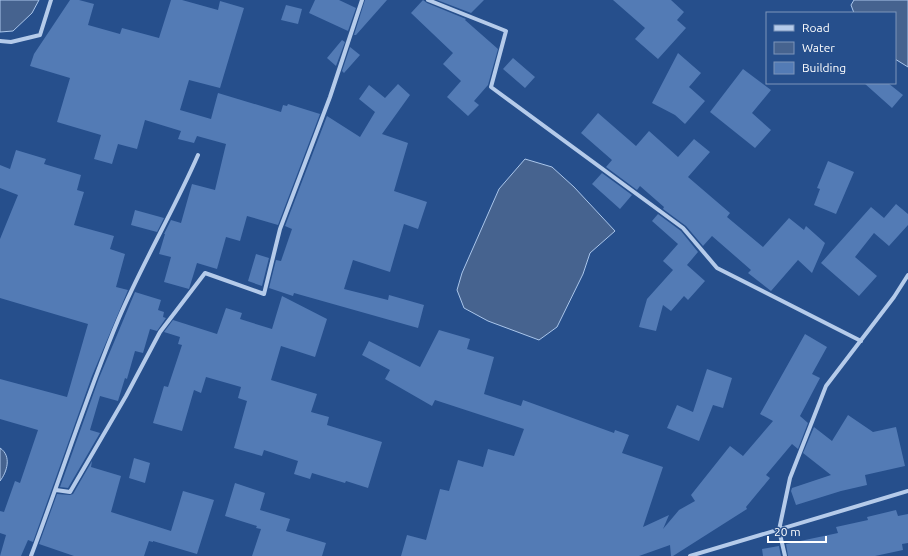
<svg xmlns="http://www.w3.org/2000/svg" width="908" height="556" font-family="Ubuntu,sans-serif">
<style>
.water{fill:#46638f;stroke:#aac6eb}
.building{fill:#537bb5}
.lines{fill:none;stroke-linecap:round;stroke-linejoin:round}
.street{stroke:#b5cbea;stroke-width:4}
</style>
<rect width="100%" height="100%" fill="#264f8c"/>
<path class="water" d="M0,0h39l-7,13 -19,18 -13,1z
M854,0h54v67l-13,-8v-46h-41l-3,-8z
M525,159l27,8 22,20 41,44 -25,22 -7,21 -26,53 -18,13 -51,-19 -24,-13 -7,-18 5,-17 37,-84z
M0,448c12,8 7,24 0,33z"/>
<path class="building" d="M70,0h9l15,4 -6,21 32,9 2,-6 37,10 12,-38h11l36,10 2,-9 24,7 -24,80 -31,-8 -9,30 31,9 7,-26 63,19 2,-7 4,1 1,-2 32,10 -42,111 -31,-9 -7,25 -14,-4 -9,32 -20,-6 -8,26 -25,-7 7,-25 -12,-3 6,-20h-1l7,-14 10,3 11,-39 23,6 11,-46 -29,-8 -3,7 -16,-4 3,-8 -36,-11 -8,29 -19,-5 -6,20 -18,-5 7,-24 -44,-13 13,-44 -40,-12 4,-12z
M315,0h24l17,8 -8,23 -39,-18z
M365,0h22l-31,35h-2z
M423,0l4,3 39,16 -1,1 33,29 -10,36 -14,16 5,4 -11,11 -21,-19 14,-16 -18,-17 10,-11 -42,-40z
M437,0h47l-13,13z
M613,0h58l13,12 -7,8 9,8 -28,31 -23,-20 10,-11z
M286,5l16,4 -4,15 -17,-4z
M342,40l3,2 -9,24 -9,-8z
M350,47l10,8 -16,18 -2,-2z
M678,53l23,20 -12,14 16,14 -20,23 -10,-9 -23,-12z
M513,58l22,19 -10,11 -22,-19z
M743,69l28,21 -19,23 19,17 -16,18 -45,-36z
M864,83h24l15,12 -11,13z
M398,84l12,11 -28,39 26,9 -14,48 33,11 -9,27 -14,-5 -14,48 -37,-12 -9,29 44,11 1,-5 35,10 -6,23 -124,-35 -1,3 -24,-8 7,-28 5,1 11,-32 -7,-3 42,-110 33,21 15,-25 -16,-13 10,-14 16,13z
M598,113l38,33 13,-15 29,26 16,-18 16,13 -22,25 42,36 -3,4 36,30 26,-29 15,12 2,-4 19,17 -13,30 -14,-13 -27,31 -23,-18 3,-3 -39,-34 -9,10 -17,-20 -23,-17 1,-2 -24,-21 -3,4 -31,-23 6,-7 -31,-27z
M16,150l30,9 -2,5 37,11 -4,15 7,2 -10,33 40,11 -4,13 15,5 -9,33 12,3 -36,86 -59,166 -5,-2 -7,16h-21l6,-21 -6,-2v-22l4,1 11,-31 5,2 18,-53 -38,-11v-40l67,18 21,-73 -88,-26v-59l18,-44 -18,-7v-23l10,4z
M828,161l26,11 -18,42 -22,-9 6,-16 -3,-1z
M602,173l30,22 -12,14 -28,-25z
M896,204l12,10v11l-19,21 -15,-13 -19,24 22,19 -18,20 -38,-33 50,-56 13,11z
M135,210l29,8 -7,14 -26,-7z
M658,214l23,17 17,21 -11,13 18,16 -17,19 -4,-4 -13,15 -8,-6 -7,26 -17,-4 8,-28 26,-29 -10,-9 15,-17 -26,-23z
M256,254l13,4 -7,28 -14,-5z
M135,292l26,8 -3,10 6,2 -1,5 3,1 -9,13 -7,-2 -7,24 -8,-2 -8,28 -2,-1 -7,23 -18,-5 -10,34 10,3 -32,55 -8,-1 39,-109z
M282,296l45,23 -12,38 -34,-11 -10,34 46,14 -6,18 18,5 -2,8 55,17 -14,46 -22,-7 -1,2 -33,-10 -2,6 -16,-5 4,-13 -34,-11 -2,6 -28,-8 13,-47 -9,-3 3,-11 -35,-10 -5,16 -7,-3 -12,41 -29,-8 11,-37 4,1 14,-42 -4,-1 2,-7 -16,-5 9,-12 44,14 9,-26 16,5 -2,6 32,10z
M439,330l31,9 -3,10 27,8 -10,37 37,12 2,-6 91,33 1,-3 14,5 -7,18 41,14 -20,60 26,-12 -6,14 16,-19 16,-9 -4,-6 39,-49 13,10 30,-35 -13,-7 45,-80 22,13 -15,27 8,4 -20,38 8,7 -10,26 -6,-5 -26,31 4,3 -24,29 1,2 -74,47h-2l-1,-11 -31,11h-238l6,-21 19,5 14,-51 9,2 9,-31 25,7 5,-18 26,7 10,-27 -89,-29 -3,6 -47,-27 5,-9 -28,-15 7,-14 51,26z
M707,369l25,9 -9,30 -10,-3 -14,36 -32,-13 10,-23 16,7z
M848,415l25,17 23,-5 9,39 -40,9 2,10 -26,6 -45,14 -5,-14 1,-3 39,-13 -28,-22 11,-26 18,14z
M134,458l16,5 -5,20 -16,-5z
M92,461l-1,6 30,9 -10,36 60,19 12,-40 31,9 -17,54 -44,-13v1l-4,-1 -5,15h-70l-35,-12 18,-50 13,1 3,-1z
M235,483l30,10 -5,17 30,9 -4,12 40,12 -4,13h-70l9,-27 -5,-1 1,-2 -32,-10z
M896,510l2,6 10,-2v29l-6,1 1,6 -28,6h-87l-2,-12 52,-11 -2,-6 32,-7 -1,-3z
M779,546l2,10h-18l-1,-7z"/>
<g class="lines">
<path class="street" d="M428,0l78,31 -15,56 192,141 34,40 144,73
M0,41l11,1 29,-7 11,-35
M56,490l14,2 56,-96 34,-64 45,-59 59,21 16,-65 50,-132 32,-97
M31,556c30,-79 55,-160 88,-238 24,-56 55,-108 79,-163
M690,556l218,-65
M785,556l-6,-26 11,-52 36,-92 68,-89 14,-22"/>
</g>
<rect x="766" y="12" width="130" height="72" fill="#264f8c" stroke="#7d95ba"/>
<rect x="774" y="25" width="20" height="6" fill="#b5cbea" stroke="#7d95ba"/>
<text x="802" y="32" font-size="12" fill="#ffffff">Road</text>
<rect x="774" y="42" width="20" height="12" fill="#46638f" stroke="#7d95ba"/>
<text x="802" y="52" font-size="12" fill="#ffffff">Water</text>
<rect x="774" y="62" width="20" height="12" fill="#537bb5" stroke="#7d95ba"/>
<text x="802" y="72" font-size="12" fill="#ffffff">Building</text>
<path d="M768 536v6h58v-6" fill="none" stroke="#ffffff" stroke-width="2"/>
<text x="774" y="536" font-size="12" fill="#ffffff" stroke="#264f8c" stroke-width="3" paint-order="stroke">20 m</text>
</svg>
